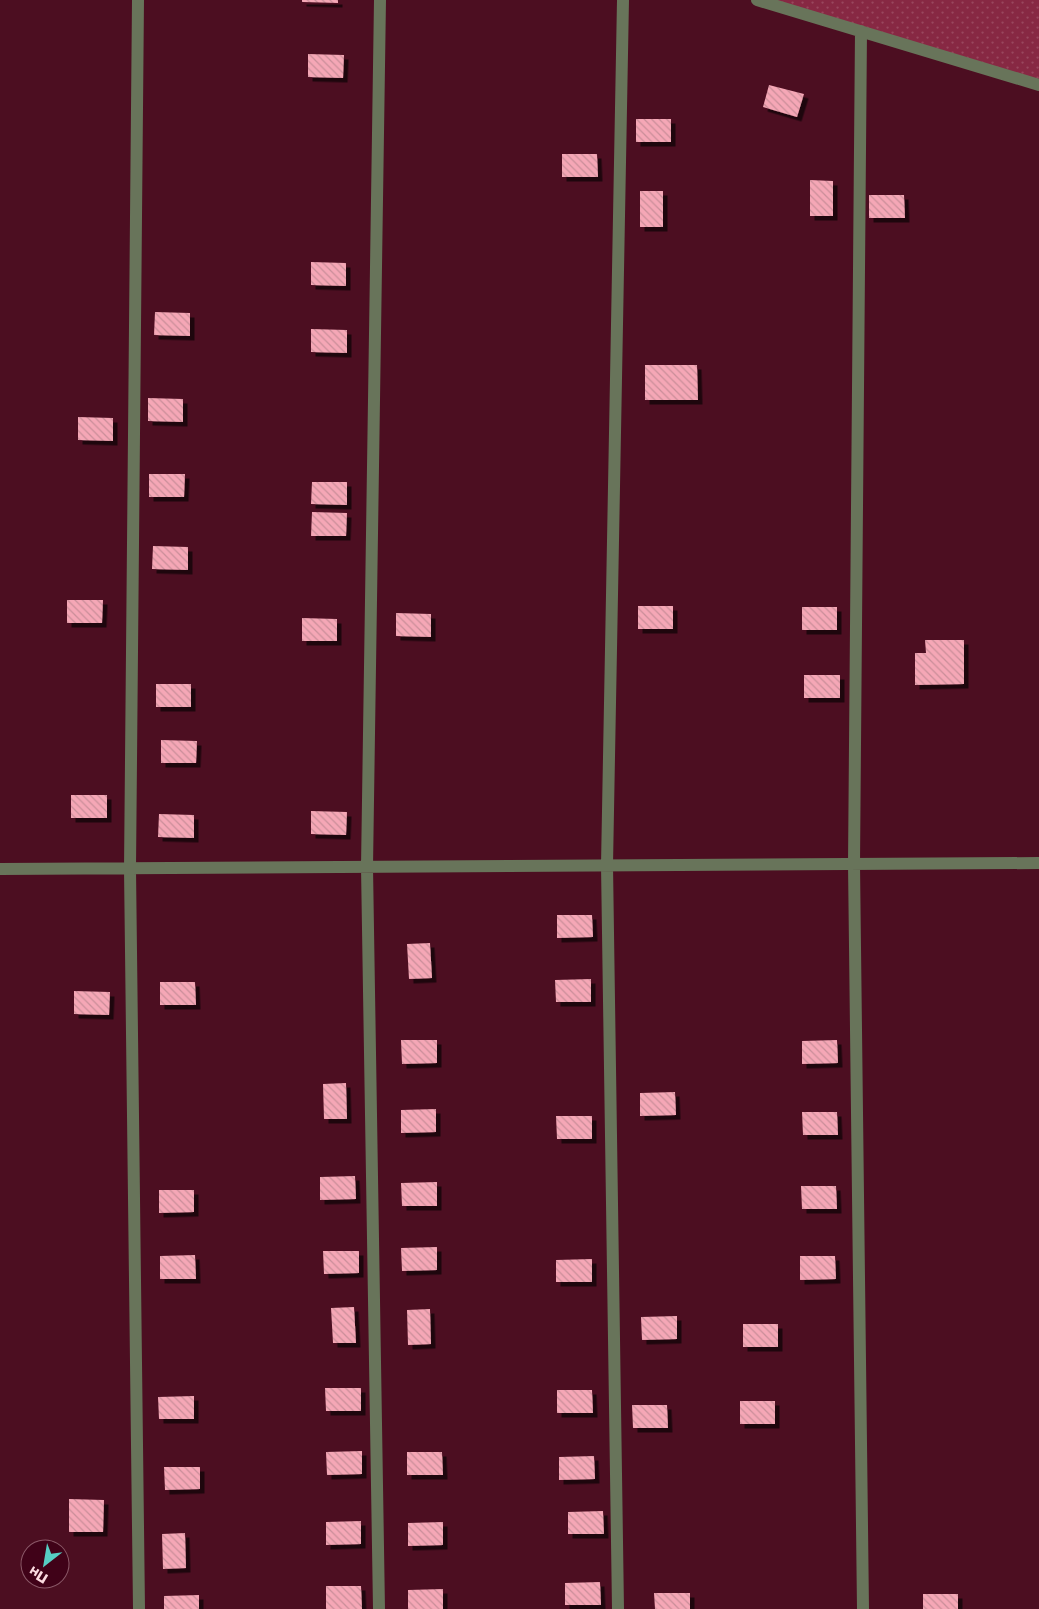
<svg xmlns="http://www.w3.org/2000/svg" width="1039" height="1609" font-family="'Golos Text',sans-serif">
<style>
.park{fill:url(#park-dots)}
.building{fill:url(#building-back-hatch);filter:url(#shadow)}
.lines{fill:none;stroke-linecap:round;stroke-linejoin:round}
.minor{stroke:#68745a;stroke-width:12}
</style>
<defs>
<pattern id="park-dots" width="8" height="8" patternUnits="userSpaceOnUse" patternTransform="scale(1.25)"><rect width="8" height="8" fill="#872843"/><path d="M2 2h.1M6 6h.1" fill="none" stroke="#99475e" stroke-width="1.8" stroke-linecap="round"/></pattern>
<pattern id="building-back-hatch" width="6" height="6" patternUnits="userSpaceOnUse" patternTransform="scale(1.25)"><rect width="6" height="6" fill="#f5a7b6"/><path d="M-1 5l2 2M0 0l6 6M5-1l2 2" fill="none" stroke="#ca8e99"/></pattern>
<filter id="shadow"><feDropShadow dx="4.5" dy="4.5" stdDeviation="0" flood-color="#0009"/></filter>
</defs>
<rect width="100%" height="100%" fill="#4c0e21"/>
<path class="park" d="M758,0h281v85z"/>
<path class="building" d="M302,0h36v3l-36,-1z
M308,54l36,1 -1,23 -35,-1z
M769,85l35,9 -7,23 -34,-10z
M636,119h35v23h-35z
M562,154h35l1,23h-36z
M810,180l23,1v35h-23z
M640,191h23v36h-23z
M869,195h35l1,23h-36z
M311,262l35,1v23l-35,-1z
M155,312l35,1v23l-36,-1z
M311,329l36,1v23l-36,-1z
M645,365h52l1,35h-53z
M148,398l35,1v23l-35,-1z
M78,417l35,1v23l-35,-1z
M149,474h36l-1,23h-35z
M312,482h35v23l-36,-1z
M312,512l35,1 -1,23h-35z
M153,546l35,1v23l-36,-1z
M67,600h36l-1,23h-35z
M638,606h35v23h-35z
M802,607h35v23h-35z
M396,613l35,1v23l-35,-1z
M302,618l35,1v22h-35z
M925,640h39v44l-49,1v-32h11z
M804,675h36v23h-36z
M156,684h35v23h-35z
M161,740l36,1 -1,22h-35z
M71,795h36v23h-36z
M311,811l36,1 -1,23 -35,-1z
M159,814l35,1v23l-36,-1z
M557,915h35l1,22 -36,1z
M430,943l2,35 -23,1 -2,-35z
M591,979v23h-35l-1,-22z
M160,982h35l1,23h-36z
M74,991l36,1 -1,23 -35,-1z
M401,1040h36v23l-35,1z
M837,1040l1,23 -36,1v-23z
M346,1083l1,36h-23l-1,-35z
M675,1092l1,23 -36,1v-23z
M436,1109v23l-35,1v-23z
M802,1112h35l1,23h-35z
M556,1116h36v23h-35z
M355,1176l1,23 -36,1v-23z
M437,1182v24h-35l-1,-23z
M801,1186h35l1,23h-35z
M159,1190h35v22l-35,1z
M437,1247v23l-35,1 -1,-23z
M323,1251h36v22l-35,1z
M195,1255l1,24h-36v-23z
M800,1256h35l1,23 -36,1z
M592,1259v23h-36v-22z
M354,1307l2,36h-23l-2,-35z
M430,1309l1,35 -23,1 -1,-35z
M677,1316v23l-35,1 -1,-23z
M743,1324h35v23h-35z
M325,1388h36v23h-35z
M557,1390h35l1,23h-36z
M194,1396v23h-35l-1,-22z
M740,1401h35v23h-35z
M632,1405h35l1,23h-35z
M362,1451v23l-35,1 -1,-23z
M407,1452h35l1,23h-36z
M594,1456l1,23 -36,1v-23z
M164,1467h36v22l-35,1z
M69,1499l35,1 -1,32h-34z
M603,1511l1,23h-36v-22z
M361,1521v23l-35,1v-23z
M443,1522v23l-35,1v-23z
M185,1533l1,35 -23,1 -1,-35z
M600,1582l1,23h-36v-22z
M326,1586h35l1,23h-36z
M443,1589v20h-35v-19z
M654,1593h36v16h-35z
M923,1594h35v15h-35z
M199,1595v14h-35v-13z"/>
<g class="lines">
<path class="minor" d="M138,0l-8,869 9,740
M757,0l282,85
M861,31l-7,833 9,745
M0,869l1039,-6
M379,1609l-12,-742 13,-867
M618,1609l-11,-744 16,-865"/>
</g>
<g transform="translate(45 1564) rotate(211)"><circle r="24" fill="#400218" stroke="#8b5968"/>
<path d="M0-4L9 19L0 12L-9 19Z" fill="#56cec3"/>
<text y="-8" font-size="14" font-weight="bold" text-anchor="middle" fill="#fbdbe0">Пн</text>
</g>
</svg>
